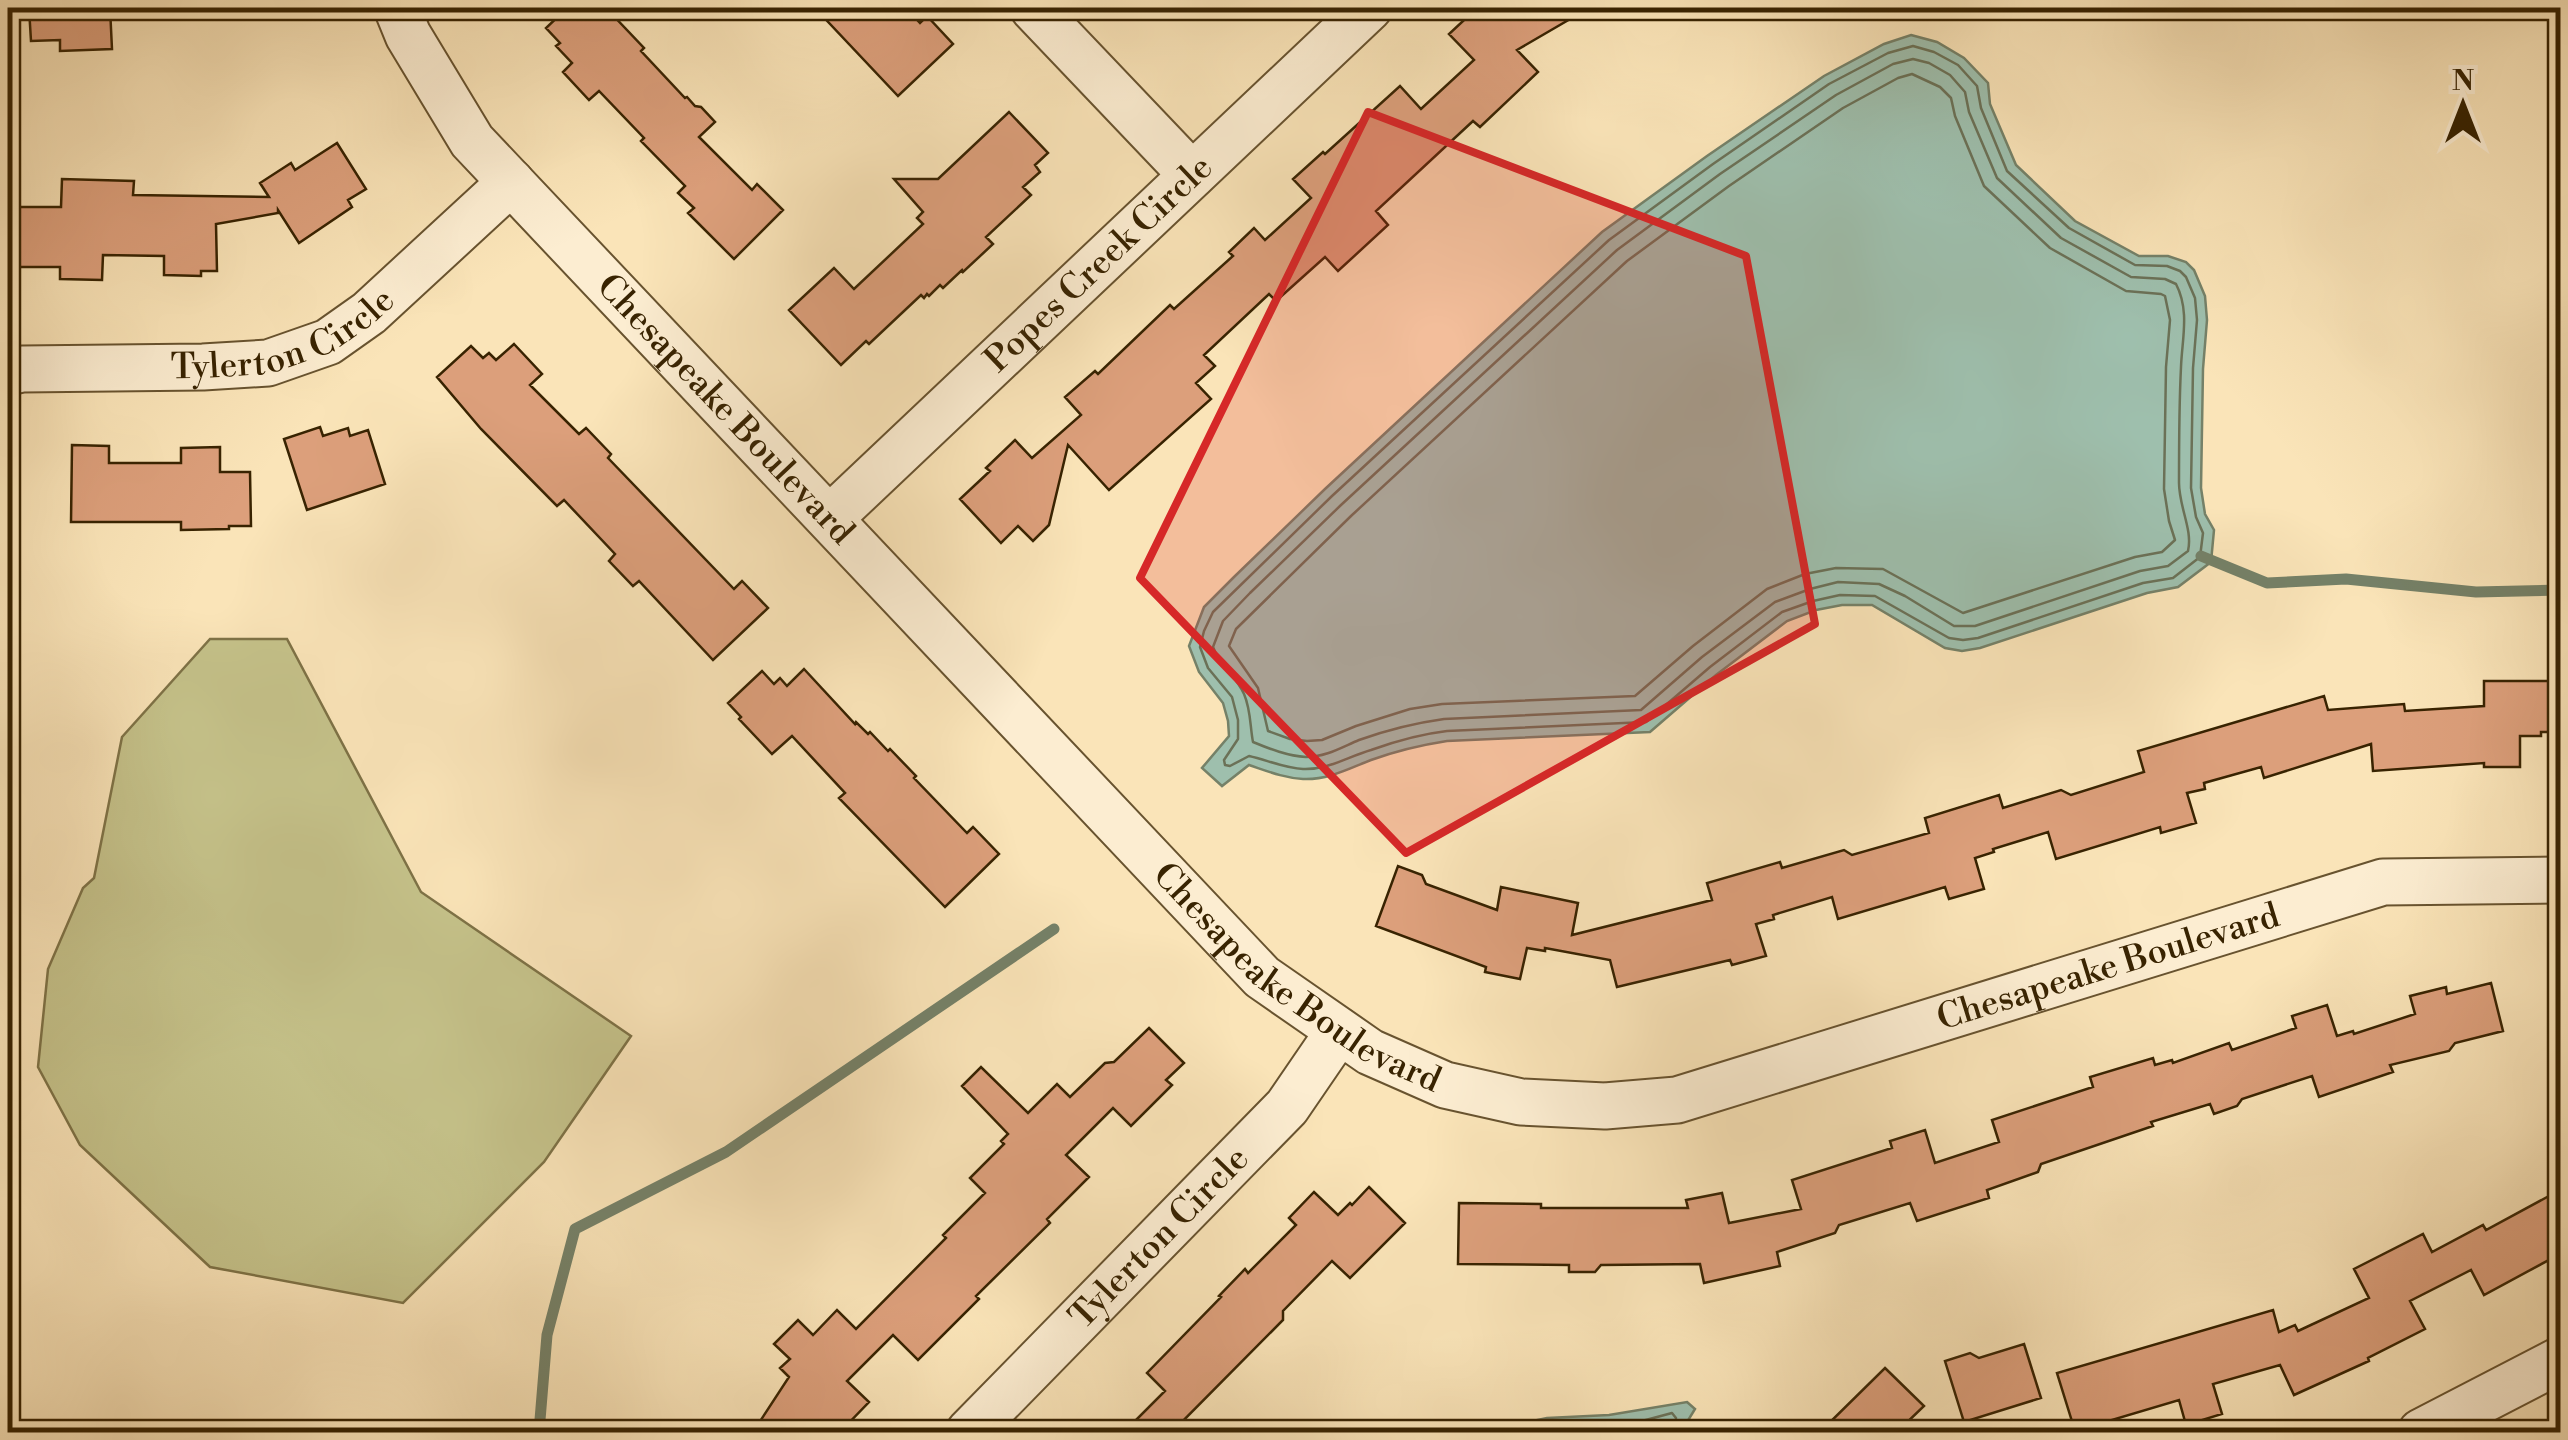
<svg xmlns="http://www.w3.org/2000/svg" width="2568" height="1440" font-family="'Libre Bodoni',serif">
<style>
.green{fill:#c5c28a;stroke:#7e7246;stroke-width:2.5}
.water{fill:#9ebfad;stroke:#758168;stroke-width:2.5}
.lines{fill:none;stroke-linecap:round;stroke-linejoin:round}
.shore{stroke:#6b7157;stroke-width:2.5}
.stream{stroke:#758168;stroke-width:11}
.building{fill:#dc9f7b;stroke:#382301;stroke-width:2.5}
.street-casing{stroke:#68532f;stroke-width:49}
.street{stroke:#fcedd1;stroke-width:45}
.marked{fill:#d62828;fill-opacity:0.2;stroke:#d62828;stroke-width:8;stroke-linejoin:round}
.labels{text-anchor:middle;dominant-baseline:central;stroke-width:10;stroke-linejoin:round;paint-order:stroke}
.street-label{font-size:35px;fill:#382301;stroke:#fcedd1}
</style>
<rect width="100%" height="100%" fill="#fae4b8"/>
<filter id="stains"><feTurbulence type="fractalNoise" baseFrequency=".002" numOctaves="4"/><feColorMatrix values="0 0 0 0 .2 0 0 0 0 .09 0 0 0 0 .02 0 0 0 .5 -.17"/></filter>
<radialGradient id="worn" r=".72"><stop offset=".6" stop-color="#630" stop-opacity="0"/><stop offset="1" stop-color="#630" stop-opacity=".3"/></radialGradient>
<path class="green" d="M210,639h77l134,253 210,144 -87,126 -141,141 -193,-36 -130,-122 -42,-78 10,-98 35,-81 11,-10 28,-141z"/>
<path class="water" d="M1911,35l26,7 27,16 24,25 2,21 26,61 59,56 64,35h29l18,6 8,8 11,26 2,24 -4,49 -2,119 4,26 9,16 -3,32 -33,25 -31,6 -167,55 -18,3 -17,-3 -73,-43h-30l-26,5 -29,11 -71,54 -66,57 -203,9c-26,4 -51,10 -76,19 -23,9 -43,20 -68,19 -19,-1 -36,-8 -54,-14l-27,21 -20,-18 27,-32 -1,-15 -5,-18 -24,-31 -10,-26 15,-39 30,-30 91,-88 277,-257 105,-76 117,-80 60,-32z
M1687,1402l8,7 -14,23h-202l68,-14 62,-3z"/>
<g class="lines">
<path class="shore" d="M1913,46l21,6 24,13 19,21 4,22 26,63 62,57 66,37 32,1 13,5 6,6 9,21 2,22 -4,48 -2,120 5,29 7,16 -3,24 -27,21 -30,5 -165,55 -15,2 -14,-2 -74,-42 -35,-1 -27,6 -31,11 -72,55 -64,55 -199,9c-26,3 -51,10 -76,19 -24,7 -43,20 -68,19 -19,-1 -36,-9 -54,-13l-19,10 -5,-1 -1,-5 14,-21v-19l-6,-23 -24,-29 -8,-21 4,-16 9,-19 119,-116 277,-256 104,-76 116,-80 59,-31z
M1913,59l16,4 21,12 15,17 4,20 28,66 64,60 70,39 34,2 11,5c14,27 6,55 5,83 -2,39 -2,78 -2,116 0,24 14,47 9,68l-20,15 -28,5 -165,55h-21l-49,-30 -26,-12 -41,-2 -28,7 -35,13 -73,55 -61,53 -197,9c-29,4 -57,11 -85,21 -17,7 -33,17 -53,17 -18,-1 -36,-8 -53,-15 -3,-15 -2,-32 -9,-48 -7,-17 -24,-28 -31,-47l10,-26 27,-28 91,-88 276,-255 103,-76 116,-79 57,-31z
M1912,74l28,13 11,11 4,18 29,70 66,62 76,43 35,3 4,2 5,24 -4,47 -2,122 5,32 6,19 -13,12 -27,5 -172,56 -80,-44 -47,-1 -31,6 -38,15 -74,57 -58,50 -193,8 -32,5 -54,17 -34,14 -15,1 -17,-2 -22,-8 -10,-43 -29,-42 7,-17 115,-113 276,-255 102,-75 114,-78 55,-30z
M1526,1432l22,-4 94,-7 30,-8 4,5 -3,14"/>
<path class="stream" d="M2201,556l66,27 79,-4 130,13 84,-2
M539,1432l8,-97 28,-106 151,-77 328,-223"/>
</g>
<path class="building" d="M29,8h81l2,41 -52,2v-11l-29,1z
M567,8h39l38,40 -3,3 44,47 2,-1 8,9 6,1 14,15 -16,15 53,53 5,-6 26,26 -49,49 -46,-46 6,-5 -16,-15 7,-7 -44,-45 3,-3 -45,-47 -10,9 -26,-28 9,-9 -16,-17 4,-3 -14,-15z
M815,8h91l14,15 7,-7 26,28 -55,52z
M1477,8h112l-72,42 21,22 -58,55 -7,-6 -97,90 12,14 -50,46 -13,-14 -49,44 -7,-7 -65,61 11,11 -19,17 15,16 -102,91 -41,-45 -19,80 -16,16 -15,-15 -17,17 -41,-44 30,-28 -4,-3 29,-28 17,18 49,-43 -16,-18 30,-26 3,3 72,-69 4,4 59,-53 -4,-4 25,-24 11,12 46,-42 -18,-19 30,-27 2,2 75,-68 21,23 53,-49 -25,-26z
M1009,112l39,41 -13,12 5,7 -17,15 8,8 -45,42 7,7 -30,28 -1,-2 -19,18 -3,-3 -11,11 -2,-2 -3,4 -3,-3 -52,49 -3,-3 -25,24 -52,-55 45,-42 20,21 69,-65 -6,-6 6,-6 -29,-33h44z
M337,143l29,46 -18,11 4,7 -53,36 -21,-33v3l-62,11 1,47h-16v5l-37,-1v-19l-61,-1 -1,25 -42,-1v-12h-52v-60h53l1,-28 72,2 -1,14 136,2 -9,-14 31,-20 4,7z
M514,344l28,30 -12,11 49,49 7,-6 25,26 -3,4 126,131 8,-8 26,27 -55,52 -74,-79 -6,5 -24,-25 6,-7 -51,-54 -7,6 -76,-77 -44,-52 34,-31 12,12 6,-5 7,7z
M320,427l3,9 25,-8 2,8 18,-6 17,54 -78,26 -23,-71z
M72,445l37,1v17h72v-15l39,-1v25h30l1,54h-22v3l-48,1v-8h-110z
M804,669l51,55 1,-2 12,12 2,-2 18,19 2,-2 26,27 -2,2 53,55 6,-6 26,27 -54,53 -106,-109 6,-5 -53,-57 -20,18 -33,-35 2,-2 -13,-14 34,-32 12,13 6,-6 7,8z
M2484,681h76v51h-19v4h-21v31h-36v-4l-111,8 -2,-27 -107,34 -3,-11 -57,16 1,6 -18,4 9,30 -35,10 -1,-6 -104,32 -8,-27 -55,17 1,3 -19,6 9,31 -35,10 -4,-12 -107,32 -6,-22 -59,18 1,4 -18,5 10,32 -34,9 -2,-5 -113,27 -7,-27 -65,-12v3l-18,-3 -7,31 -35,-7 1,-5 -110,-41 22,-60 24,9 4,9 71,26 4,-23 77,16 -6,32 140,-35 -5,-17 73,-21 2,6 62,-18 8,5 77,-22 -4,-15 74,-23 4,13 58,-18 10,5 73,-23 -6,-21 186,-55 4,14 76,-6 1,7 79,-5z
M2491,983l12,48 -48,12 -6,8 -59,14 3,7 -74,25 -7,-21 -70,23 -5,7 -23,8 -4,-10 -59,18 2,4 -112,38 -3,8 -51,18 2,8 -72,23 -7,-18 -71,22 -4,8 -58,19 3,14 -76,17 -4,-19 -99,1 -6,7h-26v-7l-111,-1 1,-61 82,1v4h147l-2,-8 36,-7 7,30 72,-14 -9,-29 100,-32 -2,-7 35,-11 10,33 64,-21 -7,-22 101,-33 -3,-10 63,-19 2,7 17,-5 1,3 56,-20 3,7 64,-22 -4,-12 35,-11 10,31 16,-5 1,3 61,-20 -5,-18 36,-9 1,7z
M1149,1028l35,35 -18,17 6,5 -41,41 -18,-18 -47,47 23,22 -42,42 3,4 -74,73 3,3 -61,61 -25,-25 -46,46 22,21 -29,30h-87l36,-55 -9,-9 10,-9 -16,-15 24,-24 15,15 24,-25 19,19 90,-91 -3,-3 42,-42 -15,-15 34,-34 -3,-3 7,-7 -46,-48 19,-19 47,46 29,-29 13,13 35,-34 9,-1z
M1369,1187l36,36 -55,55 -18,-17 -49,50v9l-111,112h-48l41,-41 -18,-18 74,-76 -2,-1 26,-27 3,4 48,-48 -7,-7 25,-26 24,23 12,-12 2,2z
M2560,1190v64l-76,41 -13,-25 -61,31 15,28 -57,29 1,3 -75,34 -14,-30 -67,19 9,30 -36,11 -7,-25 -104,31 -18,-58 216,-63 6,22 16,-7 3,6 71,-33 -15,-29 69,-35 9,18 51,-27 3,5z
M2024,1344l17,54 -77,24 -19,-61 25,-8 9,5z
M1885,1368l39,38 -27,26h-77z"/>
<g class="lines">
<defs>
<g id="street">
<path id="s1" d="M397,8l11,27 64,106 790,836 108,75 75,33 76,17 84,4 72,-6 706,-218 177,-2"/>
<path d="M1033,8l159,167"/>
<path id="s2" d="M8,372l14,-3 181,-2 65,-4 60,-21 41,-29 142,-131"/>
<path id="s3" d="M830,518l539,-510"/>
<path id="s4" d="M969,1432l318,-325 52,-76"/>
<path d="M2421,1432l139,-72"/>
</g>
</defs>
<use href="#street" class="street-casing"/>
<use href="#street" class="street"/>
</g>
<path class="marked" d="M1368,112l378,144 69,368 -409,229 -266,-275z"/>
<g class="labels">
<g class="street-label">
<text stroke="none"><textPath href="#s3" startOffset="370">Popes Creek Circle</textPath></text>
<text stroke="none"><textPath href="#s2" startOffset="282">Tylerton Circle</textPath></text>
<text stroke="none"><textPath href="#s1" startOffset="522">Chesapeake Boulevard</textPath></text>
<text stroke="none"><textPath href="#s1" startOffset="2202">Chesapeake Boulevard</textPath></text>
<text stroke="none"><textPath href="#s1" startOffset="1332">Chesapeake Boulevard</textPath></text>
<text stroke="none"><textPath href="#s4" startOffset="272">Tylerton Circle</textPath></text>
</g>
</g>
<rect width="2568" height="1440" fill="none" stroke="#fae4b8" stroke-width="40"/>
<rect x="10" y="10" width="2548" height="1420" fill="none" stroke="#382301" stroke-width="5"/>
<rect x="20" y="20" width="2528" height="1400" fill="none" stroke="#382301" stroke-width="2.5"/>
<g transform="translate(2463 105)" stroke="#fcedd1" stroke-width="8" paint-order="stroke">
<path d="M0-8L18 38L0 25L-18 38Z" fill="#382301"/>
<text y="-15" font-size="28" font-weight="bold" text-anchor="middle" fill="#382301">N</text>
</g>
<rect width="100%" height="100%" filter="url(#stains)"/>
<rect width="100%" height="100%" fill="url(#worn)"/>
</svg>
